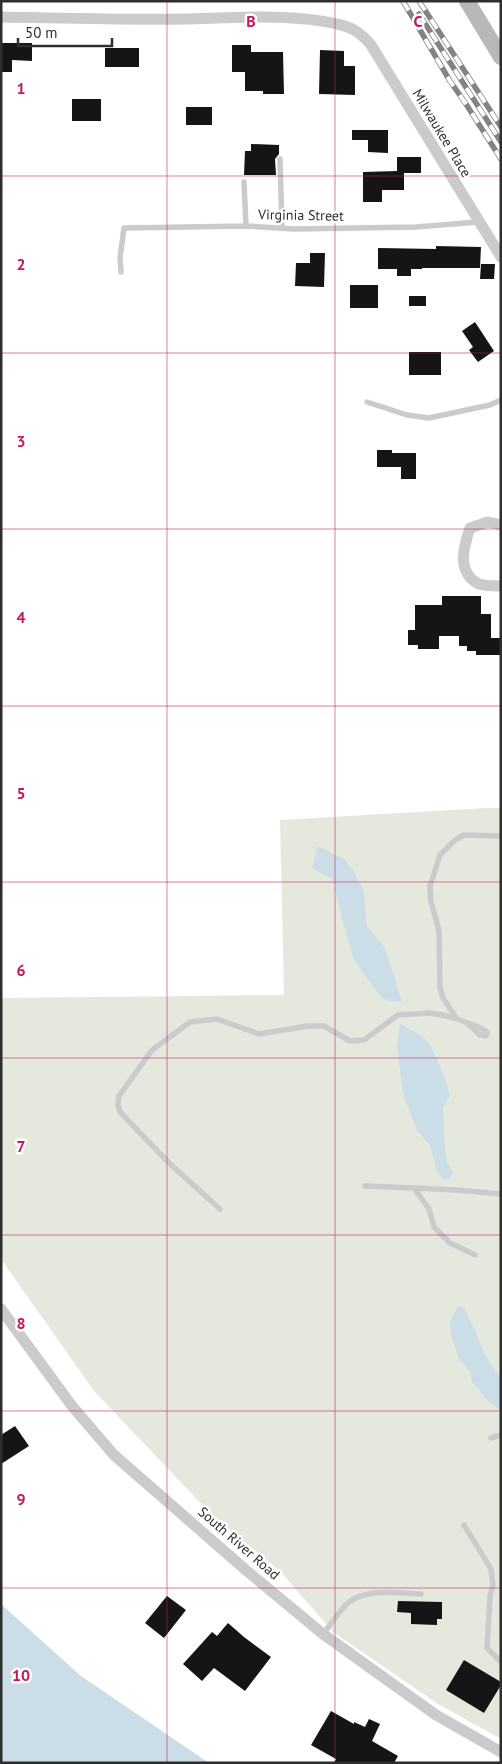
<svg xmlns="http://www.w3.org/2000/svg" width="502" height="1764" font-family="'PT Sans',sans-serif">
<style>
.green{fill:#e5e9dd}
.water{fill:#cbdee7}
.building{fill:#151515}
.lines{fill:none;stroke-linecap:round;stroke-linejoin:round}
.lane{stroke:#cbcbcb;stroke-width:5.5}
.street{stroke:#cbcbcb;stroke-width:11}
.secondary{stroke:#b8b8b8;stroke-width:16}
.rail-casing{stroke:#838383;stroke-width:5.5}
.rail{stroke:#fff;stroke-width:4;stroke-dasharray:11;stroke-linecap:butt}
.grid{fill:none;stroke:#c2185b;stroke-width:1;stroke-opacity:0.55}
.labels{text-anchor:middle;dominant-baseline:central;stroke-width:5;stroke-linejoin:round;paint-order:stroke}
.street-label{font-size:14px;fill:#2e2e2e;stroke:#fff}
.grid-label{font-size:16px;text-anchor:middle;font-weight:bold;fill:#c2185b;stroke:#fff;stroke-width:5;stroke-linejoin:round;paint-order:stroke}
</style>
<rect width="100%" height="100%" fill="#fff"/>
<path class="green" d="M486,808h15v931l-63,-35 -105,-72 -53,-61 -69,-57 -117,-123 -93,-132v-261l283,-3 -4,-175z"/>
<path class="water" d="M318,846l26,13 9,11 11,22 3,35 18,21 17,54 -14,-1 -8,-5 -26,-36 -11,-38 -8,-32v-9l-23,-13z
M400,1023c8,7 20,9 27,18 7,8 21,43 23,55l-7,11 2,44 2,11 6,10 -2,6 -7,2 -7,-9 -7,-26 -13,-14 -14,-37 -6,-48z
M458,1306l6,1c13,23 18,51 37,70v34l-16,-13 -6,-9 -7,-7 -2,-11 -11,-12 -8,-24 -1,-13z
M1,1604l80,72 128,87h-208z"/>
<path class="building" d="M1,43h31v18l-20,-1v12h-11z
M232,45h19v7h32l1,42h-21v-3h-18v-19h-13z
M105,48h34v19h-34z
M320,50l24,1v15h11v29l-36,-1z
M72,99h29v22h-29z
M186,107h26v18h-26z
M352,130h36v23l-20,-1v-12h-16z
M251,144l28,1v9l-4,5 1,16h-32l1,-24h6z
M397,157h24v16h-17v17h-22v12h-19v-30l34,-1z
M436,246l45,1 -1,21h-58v1h-11v7h-14v-7h-19v-21l58,1z
M310,253h15l-1,34 -29,-1 1,-23h14z
M481,264h14l-1,15h-14z
M350,285h28v23h-28z
M409,296h17v10h-17z
M475,322l19,29 -16,11 -9,-12 4,-3 -11,-16z
M409,352h32v23h-32z
M377,450h15v3h24v26h-15v-12h-24z
M442,596h39v18h10v24h10v17h-25v-4h-9v-5h-8v-10h-20v13h-21v-4h-10v-15h7v-25h27z
M15,1426l14,20 -28,18v-29z
M167,1596l19,14 -22,28 -19,-15z
M398,1601l44,1v17h-5v6l-26,-1v-11l-14,-1z
M228,1623l16,14 27,20 -26,34 -31,-23 -12,13 -19,-17 29,-32 5,4z
M464,1660l37,22v3l-17,28 -38,-23z
M331,1711l23,13v-2l11,5 4,-8 11,5 -8,17 26,15 -4,7h-60l2,-4 -25,-14z"/>
<g class="lines">
<path class="lane" d="M280,159l2,69
M244,182l2,44
M121,272l-1,-14 4,-30 123,-2 47,3 122,-2 62,-5
M367,402l40,13 22,3 61,-13 11,-5
M468,1024l12,11 6,1 1,-4 -8,-5 -22,-8 -14,-21 -3,-11 -1,-57 -8,-28 -1,-16 10,-31 15,-15 9,-5 37,1
M365,1186l49,2 15,21 5,18 16,16 25,12
M414,1188l42,2 45,4
M220,1209l-51,-46 -49,-51 -2,-8 1,-8 33,-46 38,-28 27,-3 42,15 49,-8h16l26,15 14,-1 34,-25 31,-2 14,2 14,4
M491,1438l10,-3
M464,1525l27,44 2,16 -3,11 -3,52 14,14
M323,1634c8,-10 15,-22 25,-31 17,-15 52,-10 73,-9"/>
<path class="street" d="M1,17c61,1 122,3 183,2 48,-1 106,-6 153,5 15,3 24,9 34,21l130,212
M501,525l-13,-3 -18,6c-6,18 -14,42 7,55 5,3 17,3 24,3
M1,1309l71,97 42,49 133,116 76,63 113,81 65,37"/>
<path class="secondary" d="M467,1l34,56"/>
<defs>
<path id="rail" d="M403,1l47,80 16,23 35,55
M419,1l82,126
M419,14l82,128"/>
</defs>
<use href="#rail" class="rail-casing"/>
<use href="#rail" class="rail"/>
</g>
<path class="grid" d="M167,1v1762M335,1v1762M1,176h500M1,353h500M1,529h500M1,706h500M1,882h500M1,1058h500M1,1235h500M1,1411h500M1,1588h500"/>
<g class="labels">
<g class="street-label">
<text transform="translate(442 133) rotate(59)">Milwaukee Place</text>
<text transform="translate(301 215) rotate(1)">Virginia Street</text>
<text transform="translate(239 1543) rotate(41)">South River Road</text>
</g>
</g>
<g class="grid-label">
<text x="251" y="27">B</text>
<text x="418" y="27">C</text>
<text x="21" y="94">1</text>
<text x="21" y="270">2</text>
<text x="21" y="447">3</text>
<text x="21" y="623">4</text>
<text x="21" y="799">5</text>
<text x="21" y="976">6</text>
<text x="21" y="1152">7</text>
<text x="21" y="1329">8</text>
<text x="21" y="1505">9</text>
<text x="21" y="1681">10</text>
</g>
<rect width="502" height="1764" fill="none" stroke="#2e2e2e" stroke-width="5"/>
<path d="M18 38v8h94v-8" fill="none" stroke="#2e2e2e" stroke-width="2.5"/>
<text x="25" y="38" font-size="15" fill="#2e2e2e" stroke="#ffffff" stroke-width="4" paint-order="stroke">50 m</text>
</svg>
